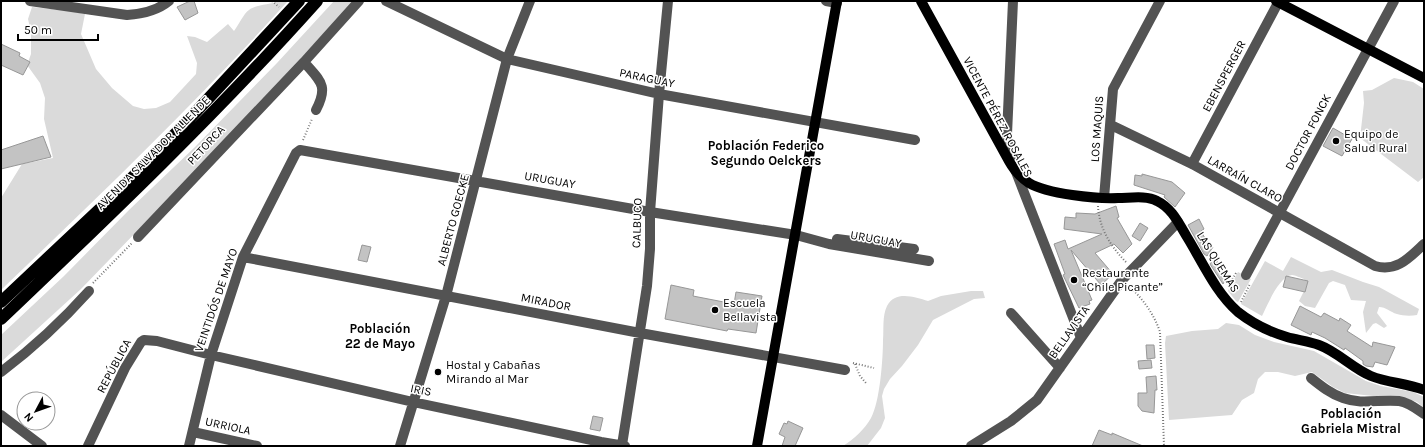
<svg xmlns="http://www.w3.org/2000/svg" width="1425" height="447" font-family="Karla,sans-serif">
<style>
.green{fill:#dadada}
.building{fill:#c3c3c3;stroke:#979797}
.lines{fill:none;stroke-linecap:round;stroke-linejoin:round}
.path{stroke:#757575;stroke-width:2;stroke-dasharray:1 2;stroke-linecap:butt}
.minor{stroke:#535353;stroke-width:10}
.major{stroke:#000;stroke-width:10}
.highway{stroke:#000;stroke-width:12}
.poi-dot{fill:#000;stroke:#fff;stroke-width:1.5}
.labels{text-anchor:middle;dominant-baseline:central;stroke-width:3;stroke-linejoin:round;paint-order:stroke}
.street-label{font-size:12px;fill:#000;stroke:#fff}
.poi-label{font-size:12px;fill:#000;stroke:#fff;text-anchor:start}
.neighbourhood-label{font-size:13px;font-weight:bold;fill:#000;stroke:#fff}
</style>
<rect width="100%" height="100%" fill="#fff"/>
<path class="green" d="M279,1h9c-91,101 -189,195 -287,289v-92l21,-34 31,-6 -9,-39 1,-21 -5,-15 -13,-18 4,-11v-22l-3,-13 4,-12 38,4 15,3 -4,20 15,35 16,19 21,18 11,3 12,-1 14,-6 26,-28 1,-11 -10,-27 8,1 12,5 21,-18 6,7c4,-5 10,-18 15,-21 8,-6 21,-5 30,-9z
M334,1h20l-155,166 -118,122 -80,73v-27l63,-59 66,-67 65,-62 82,-84z
M1394,78l19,4 11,7v88l-6,5 -58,-44 4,-35 -1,-12 9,-1z
M1291,257l30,15 11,-2 31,12 16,5 40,22 -2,6c-6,1 -14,1 -20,-1 -7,-2 -11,-7 -18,-7l-2,6 10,13 -3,2 -8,-5 -3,1 -7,9 -3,-21 3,-11 -15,-1 -6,-15 -12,-4 -4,2 -14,25 -10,-2 -6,-5 8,-16 -3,-6c-3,-1 -9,-4 -12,-4 -13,1 -25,31 -30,41l-21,-12 24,-43 18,10z
M1238,272l13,7 -13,23 -2,-1 -8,-10z
M971,291h12l2,7 -11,1 -41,21 -15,25 -16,21 -12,13 -6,10 -2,7 3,22 -4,10 -14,18h-24c11,-7 22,-17 28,-28 9,-16 12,-59 12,-78 1,-10 -1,-24 4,-34 8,-16 28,-9 41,-5l13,-5z
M1226,323l13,2 16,10 19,7 40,9 52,30 15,5 32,6 11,5v11l-7,-6 -15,-5h-19l-38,-4 -12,-6 -21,-15 -17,4 -17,-4h-13l-7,7 -4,14 -12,7 -10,15 -63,5 -4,-77 1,-7 26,-5 26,-2z"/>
<path class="building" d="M190,1h4l4,12 -13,7 -8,-13z
M1,44l19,9 -1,3 11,6 -7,13 -22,-10z
M1333,128l19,11 -10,17 -19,-10z
M43,136l8,21 -50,12v-19z
M1142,174l30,8 13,11 -10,14 -11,-10 1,-2 -31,-10 1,-10 7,1z
M1116,206l3,11 -2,1 15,26 -9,9 -9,-9 -19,9 18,21 -12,11 -30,-35 21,50 -3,1 1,3 -11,4 -16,-33 2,-1 -11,-30 11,-4 3,9 34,-15 -38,-5 1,-12 11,1v-5l19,1z
M1199,219l5,10 -3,2 6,11 6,5 -6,9 -3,-2 -16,-29z
M1140,223l8,5 -8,13 -8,-5z
M362,245l9,2 -4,15 -9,-2z
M1213,259l5,3 10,14 -5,8 -13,-20z
M1286,276l22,5 -3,11 -22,-5z
M671,285l23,5 -1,6 41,8 2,-12 26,4 -6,37 -28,-4 -1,2 -62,-12z
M1300,306l21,11 3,-4 15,8 1,-3 11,7 -4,6 25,16 1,-5 22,5 -8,18 -12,-3 -2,5 -7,-1 -3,-2v-3l-18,-13 -1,2 -19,-12 -13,-6 -1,3 -20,-10z
M1146,345h8l1,13 -8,1z
M1151,360l1,8 -13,1 -1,-8z
M1156,376l1,14h-2l-1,23 -12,-2 -4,-5v-13h9l-1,-16z
M593,416l10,2 -3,13 -10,-2z
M788,421l15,7 -8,18h-13l3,-9 -6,-3 5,-11 3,1z
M1099,430l13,5v-2l31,13h-51z"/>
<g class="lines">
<path class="path" d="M272,1l7,6
M303,140l9,-21
M1098,206c1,22 13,41 28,56
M93,283l39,-40
M1129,286c14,13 25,28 31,46l4,114
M1228,287l8,-14
M1241,302l9,-18
M853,363l21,5
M855,364l5,12 6,7"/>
<path class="minor" d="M30,1l97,14c16,-1 30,-4 42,-14
M386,1l121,58 152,35 256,46
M826,1l11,2
M1013,1l-6,133 3,21 6,17 65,166
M304,62c16,19 25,23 12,48
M1111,125l81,39 183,102c22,6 34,-8 49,-22
M1192,164l87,-163
M1104,198l9,-109 47,-88
M138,237l166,-175 55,-61
M837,239l77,10
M243,257l397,76 205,37
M1246,275l148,-274
M1011,313l49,55
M1,372c32,-24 62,-52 88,-81
M1311,378c10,8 20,16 32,20 19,7 37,1 56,3 9,1 18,8 25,13
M1,415l41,31
M193,432l64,14
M622,445l25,-159 3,-37v-37l9,-118 9,-93
M88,446l37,-78 16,-26 3,-2 13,1 54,14 202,47 188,40 24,4
M189,446l22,-91 32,-98 53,-104 4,-3 350,62 146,23 33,9 100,17
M400,446l46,-150 61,-237 23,-58
M971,446l40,-25 26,-21 85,-120 56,-58"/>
<path class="major" d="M921,1l88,160c5,9 11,16 20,22 18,11 68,16 89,15 12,0 28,-3 39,3 15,7 22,23 30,36 16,26 29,56 51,75 14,11 32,20 49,25 10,3 22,4 32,8 19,7 33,23 52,31 17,7 36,7 53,14
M1276,1l148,77
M757,446l80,-445"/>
<path class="highway" d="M1,302l120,-113 59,-60 119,-128
M1,319c108,-103 216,-206 316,-318"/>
</g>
<g class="poi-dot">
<circle cx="1336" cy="141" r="4"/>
<circle cx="1074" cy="280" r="4"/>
<circle cx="715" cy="310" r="4"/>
<circle cx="438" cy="372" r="4"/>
</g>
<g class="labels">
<g class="street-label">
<text transform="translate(1224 76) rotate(-62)">EBENSPERGER</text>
<text transform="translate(647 78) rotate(12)">PARAGUAY</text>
<text transform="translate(998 117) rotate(62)">VICENTE PÉREZ ROSALES</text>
<text transform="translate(1097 129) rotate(-86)">LOS MAQUIS</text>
<text transform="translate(1308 132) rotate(-62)">DOCTOR FONCK</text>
<text transform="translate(206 145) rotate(-47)">PETORCA</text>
<text transform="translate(153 153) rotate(-45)">AVENIDA SALVADOR ALLENDE</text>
<text transform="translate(1245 179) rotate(29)">LARRAÍN CLARO</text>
<text transform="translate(550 180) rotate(10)">URUGUAY</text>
<text transform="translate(453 220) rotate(-75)">ALBERTO GOECKE</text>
<text transform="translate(637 223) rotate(-88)">CALBUCO</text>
<text transform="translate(876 239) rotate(10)">URUGUAY</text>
<text transform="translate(1218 262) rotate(58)">LAS QUEMAS</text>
<text transform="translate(216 300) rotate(-71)">VEINTIDÓS DE MAYO</text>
<text transform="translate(546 302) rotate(11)">MIRADOR</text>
<text transform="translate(1069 332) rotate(-55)">BELLAVISTA</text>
<text transform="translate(114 366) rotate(-62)">REPÚBLICA</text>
<text transform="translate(421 390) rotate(12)">IRIS</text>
<text transform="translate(228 426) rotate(12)">URRIOLA</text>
</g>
<g class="poi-label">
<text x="1344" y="134">Equipo de<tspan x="1344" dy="14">Salud Rural</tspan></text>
<text x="1082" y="273">Restaurante<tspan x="1082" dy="14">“Chile Picante”</tspan></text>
<text x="723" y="303">Escuela<tspan x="723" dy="14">Bellavista</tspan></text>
<text x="446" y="365">Hostal y Cabañas<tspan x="446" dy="14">Mirando al Mar</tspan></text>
</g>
<g class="neighbourhood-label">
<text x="766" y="145">Población Federico<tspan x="766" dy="15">Segundo Oelckers</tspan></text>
<text x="380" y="328">Población<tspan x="380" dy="15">22 de Mayo</tspan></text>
<text x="1351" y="413">Población<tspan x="1351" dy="15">Gabriela Mistral</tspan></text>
</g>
</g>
<rect width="1425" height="447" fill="none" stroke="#000000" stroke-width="4"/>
<g transform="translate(36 411) rotate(229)"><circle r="19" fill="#ffffff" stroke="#999999"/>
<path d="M0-3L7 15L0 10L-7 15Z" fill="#000000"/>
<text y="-6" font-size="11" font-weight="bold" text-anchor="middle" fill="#000000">N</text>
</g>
<path d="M18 34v6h80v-6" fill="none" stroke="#000000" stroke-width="2"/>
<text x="24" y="34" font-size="12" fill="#000000" stroke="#ffffff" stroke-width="3" paint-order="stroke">50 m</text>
</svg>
